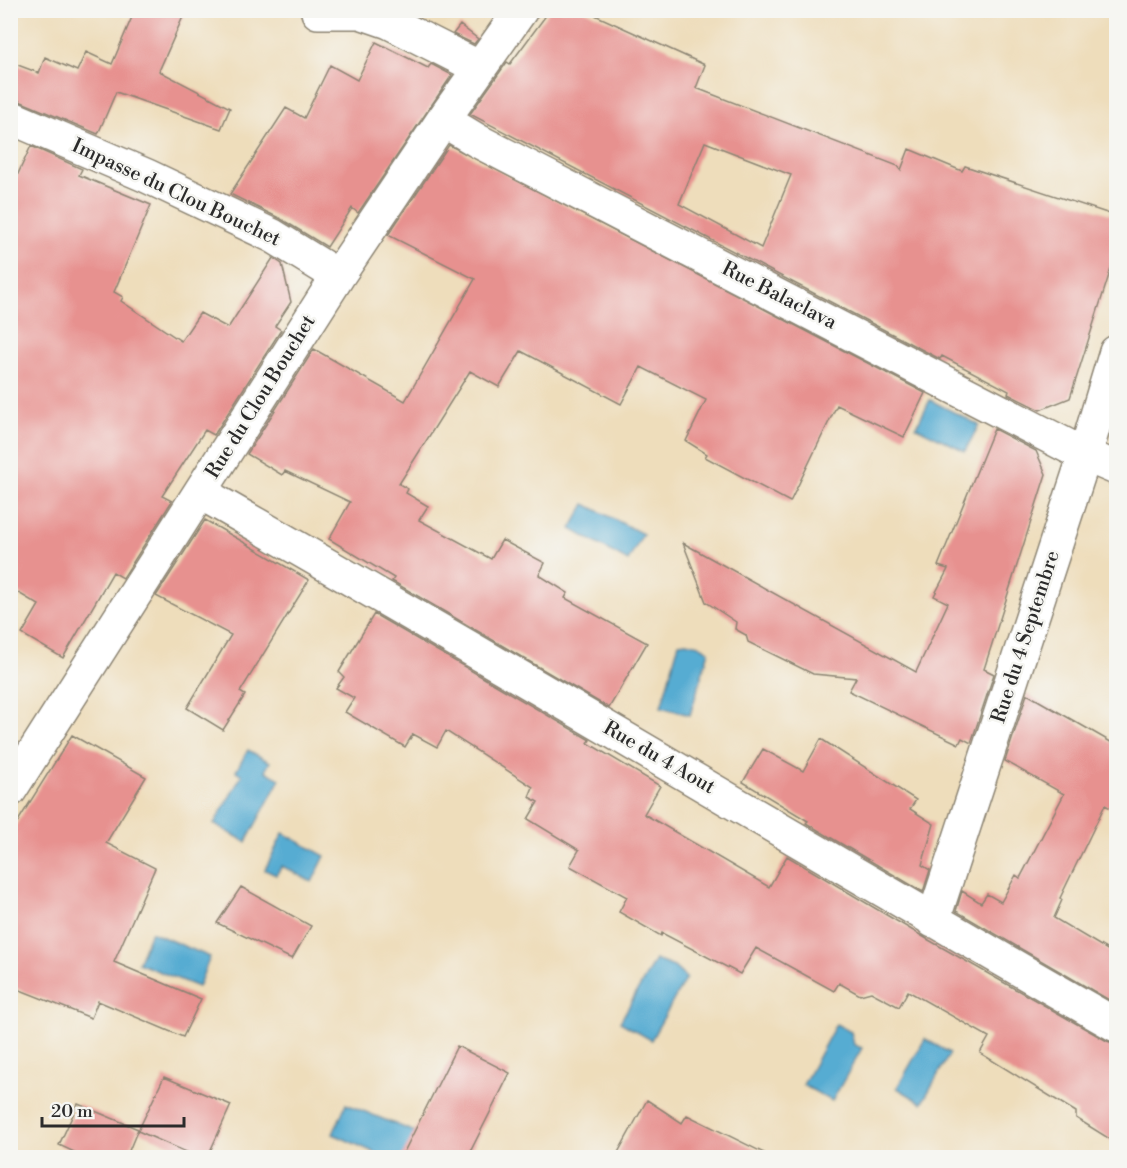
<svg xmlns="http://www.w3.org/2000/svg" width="1127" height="1168" font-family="'Libre Bodoni',serif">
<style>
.water{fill:#56acd2;stroke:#406c7e;stroke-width:1.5}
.building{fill:#e7918f;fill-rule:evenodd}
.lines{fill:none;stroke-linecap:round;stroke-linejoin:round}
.minor-casing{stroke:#8c8473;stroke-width:36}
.minor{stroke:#fff;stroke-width:33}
.labels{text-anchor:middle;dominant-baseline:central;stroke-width:5;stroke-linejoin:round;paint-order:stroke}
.street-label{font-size:20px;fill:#2b2b2b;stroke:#f6f6f2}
</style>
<rect width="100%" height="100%" fill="#f6f6f2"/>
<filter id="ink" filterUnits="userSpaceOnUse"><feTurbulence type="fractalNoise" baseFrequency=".0167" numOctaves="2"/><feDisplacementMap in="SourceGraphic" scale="12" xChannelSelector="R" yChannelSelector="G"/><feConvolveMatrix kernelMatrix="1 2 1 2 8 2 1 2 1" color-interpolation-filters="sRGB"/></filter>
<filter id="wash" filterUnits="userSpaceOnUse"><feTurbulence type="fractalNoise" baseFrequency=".008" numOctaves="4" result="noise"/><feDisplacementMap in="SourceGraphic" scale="24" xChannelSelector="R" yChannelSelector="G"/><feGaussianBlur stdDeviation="1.35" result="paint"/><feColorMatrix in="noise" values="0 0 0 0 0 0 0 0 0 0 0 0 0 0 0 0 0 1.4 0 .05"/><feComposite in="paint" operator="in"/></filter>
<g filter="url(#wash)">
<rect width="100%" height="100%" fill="#edb"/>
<path class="water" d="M930,400l49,25 -14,26 -49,-24z
M585,504l58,30 -15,27 -57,-32z
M686,642l13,3 10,6 -19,64 -29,-8 18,-64z
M248,750l22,12 -5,9 15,8 -34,63 -32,-18 28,-49 -6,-4z
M283,833l42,23 -13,26 -30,-16 -6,9 -11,-5z
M151,932l59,25 -12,30 -60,-24z
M655,960l19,7 12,11 -35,62 -31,-18z
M836,1024l15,8 3,13 8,3 -30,53 -29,-16z
M925,1039l25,14 -28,50 -25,-15z
M346,1104l76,31 -10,22 -25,1 -54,-24z"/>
<g id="blocks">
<path class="building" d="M135,10h51l-27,61 71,37 -9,21 -105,-37 -18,42 -81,-34 -7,-1v-37l29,11 6,-16 32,14 9,-19 26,12z
M550,10h34l121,55 -9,23 202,78 3,4 8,-21 53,22 3,-5 151,50v37l-46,145 -30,12 -32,-16 1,-3 -67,-35 -2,3 -470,-245 37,-52 3,2zM705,142l86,33 -30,73 -82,-44z
M460,25l18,14 -4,5 -21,-10z
M376,42l52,26 3,-4 21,11 -94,138 -6,-5 -25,39 -46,-28 -51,-25 56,-86 18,10 26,-53 27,15z
M449,145l476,248 -21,44 -67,-32 -47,97 -85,-45 2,-3 -21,-13 20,-41 -65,-33 -20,37 -100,-53 -22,36 -29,-16 -71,113 9,5 -2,4 22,13 -9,14 72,39 11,-19 43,23 -6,12 29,18 -3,5 82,45 -38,65 -217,-127 2,-3 -65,-39 21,-37 -65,-31 -3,4 -35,-21 67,-105 91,52 70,-122 -87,-44z
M31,146l51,23 -3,6 72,30 -37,87 9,5 -2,4 60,40 19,-28 28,15 45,-70 9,6 9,38 -16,24 6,4 -67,105 -9,-5 -43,66 10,5 -49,77 -10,-6 -50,86 -41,-24 17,-29 -29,-17v-397z
M994,429l42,22 10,23 -62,195 10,5 -23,69 -9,-5 -3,6 -110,-53 7,-13 -43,-4 -65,-32 -2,-7 -11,-6 1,-7 -30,-20 -23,-59 233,129 32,-69 -14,-7 14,-27 -10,-3z
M205,520l104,60 -69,112 5,3 -22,35 -36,-22 44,-73 -75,-39z
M374,614l216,126 -2,3 72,43 -16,28 125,73 18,-31 140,83 180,102 9,3v99l-40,-25v-6l-96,-59 9,-16 -81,-46 -9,16 -28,-15 -11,3 -21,-12 -5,8 -78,-43 -16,26 -78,-41 -1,3 -42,-24 8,-15 -57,-31 9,-16 -51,-31 10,-17 -9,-5 4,-10 -87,-56 -9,16 -24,-13 -8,13 -60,-35 9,-14 -18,-10 8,-11 -5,-5z
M1027,694l89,51v66l-11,-6 -45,93 2,2 -8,18 62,37v49l-160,-93 6,-20 19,12 6,-9 14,8 15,-27 4,3 44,-84 -59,-33z
M72,735l74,42 -40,66 49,25 -41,94 87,37 -18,38 -85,-36 -7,17 -81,-32v-152z
M821,739l95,61 -6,9 24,15 -12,41 8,5 -7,22 -117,-69 2,-2 -65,-39 20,-33 40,22z
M241,887l70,39 -19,33 -75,-36z
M457,1046l53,27 -43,85h-66z
M164,1077l67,28 -24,53h-7l-62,-27z
M647,1100l35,23 5,-8 87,43h-159z
M78,1104l60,25 -12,29h-39l-28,-13z"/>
</g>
</g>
<g filter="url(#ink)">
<use href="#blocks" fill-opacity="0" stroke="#8c8473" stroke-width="1.5"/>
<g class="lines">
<defs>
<path id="minor" d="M318,12h42l29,10 91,46
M10,117l137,59 126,60 65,40
M443,120l35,21 607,314 31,13
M201,493c307,174 609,357 915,532
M10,790l328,-514 105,-156 78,-110
M933,921l152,-466 31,-103"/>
</defs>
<use href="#minor" class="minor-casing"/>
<use href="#minor" class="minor"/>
</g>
</g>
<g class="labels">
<g class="street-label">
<text transform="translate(176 193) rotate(25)">Impasse du Clou Bouchet</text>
<text transform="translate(779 296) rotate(27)">Rue Balaclava</text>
<text transform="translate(261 397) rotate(-58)">Rue du Clou Bouchet</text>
<text transform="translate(1026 637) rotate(-72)">Rue du 4 Septembre</text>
<text transform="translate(659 758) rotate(30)">Rue du 4 Aout</text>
</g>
</g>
<rect width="1127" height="1168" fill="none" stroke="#f6f6f2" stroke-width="36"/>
<path d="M42 1117v9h142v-9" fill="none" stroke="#2b2b2b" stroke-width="3"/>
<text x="51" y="1117" font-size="18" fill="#2b2b2b" stroke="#f6f6f2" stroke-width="4.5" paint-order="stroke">20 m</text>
</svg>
